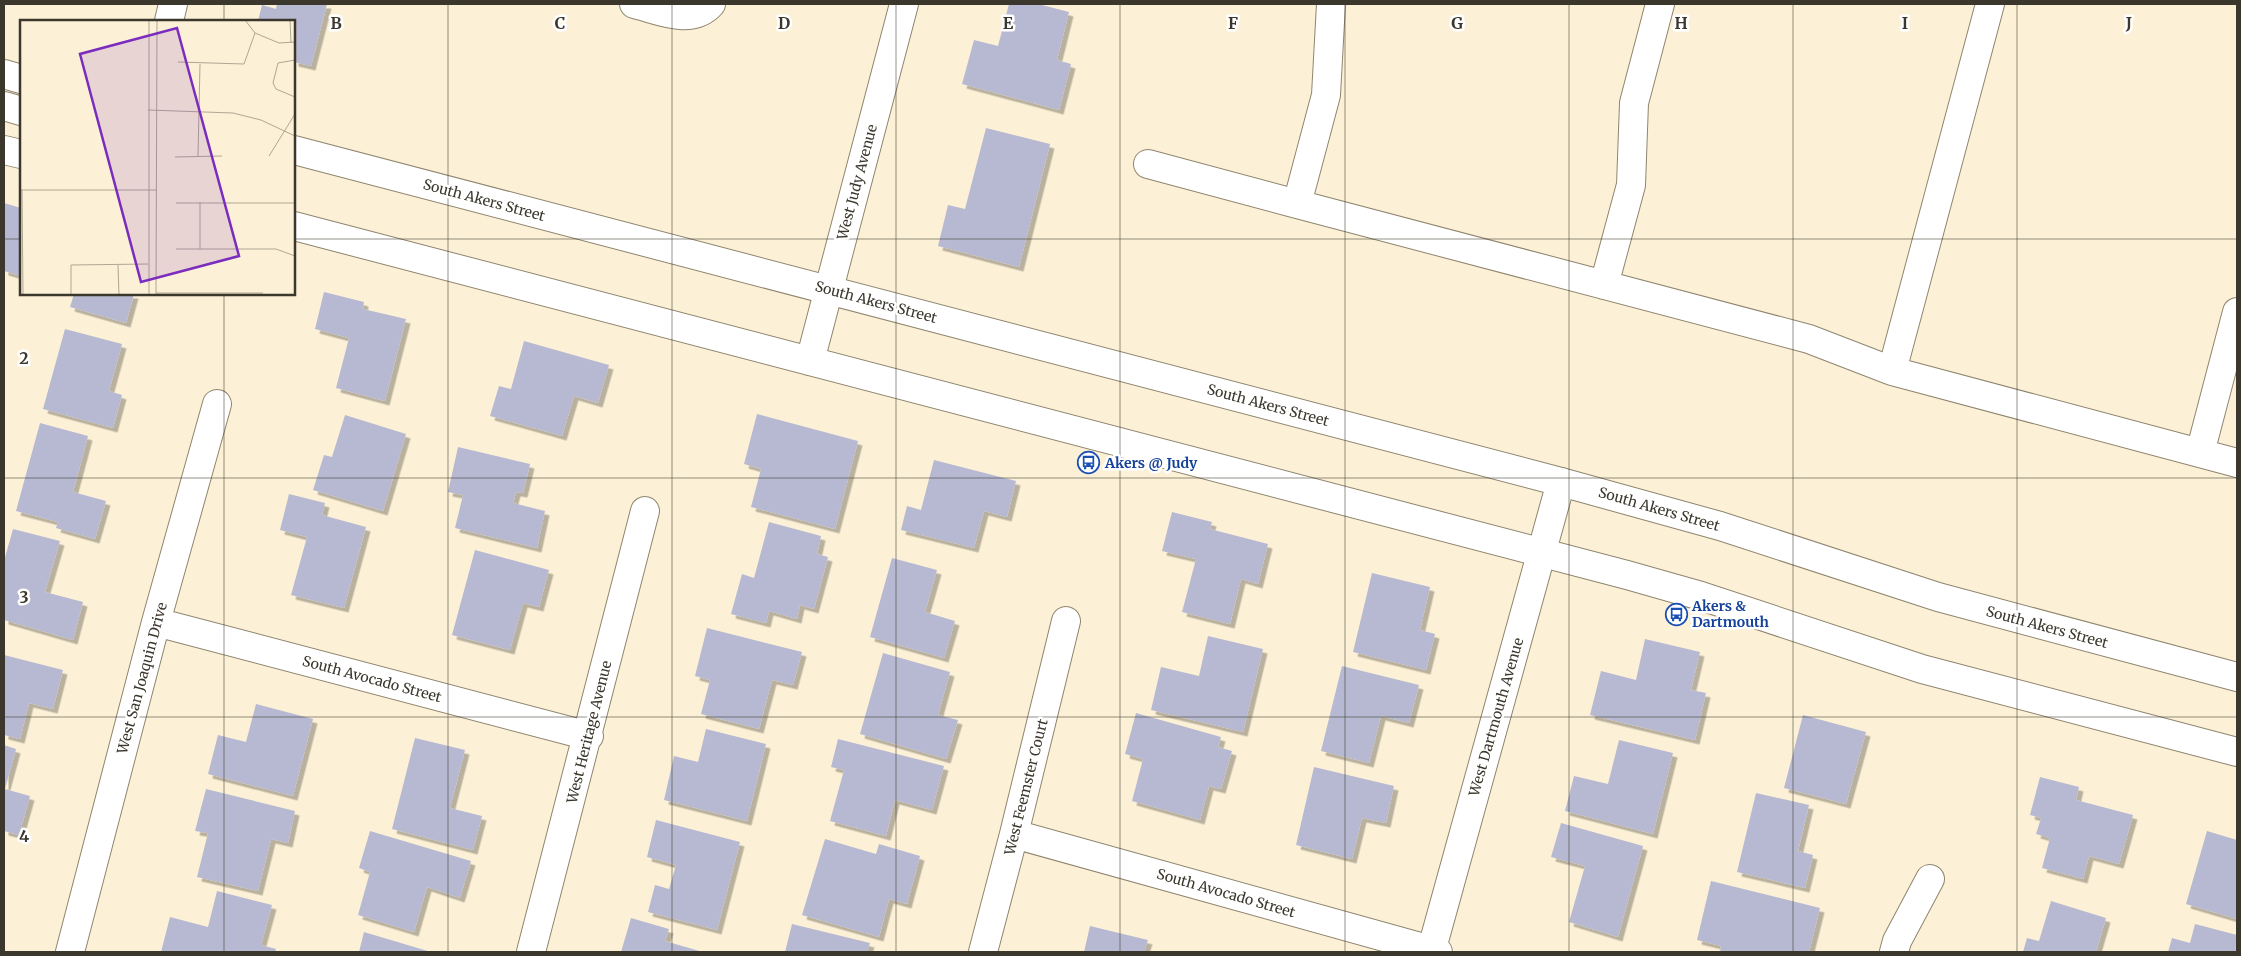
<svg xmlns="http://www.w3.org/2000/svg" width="2241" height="956" font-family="Merriweather,serif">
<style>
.building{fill:#b7b9d2;filter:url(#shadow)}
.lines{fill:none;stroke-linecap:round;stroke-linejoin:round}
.minor-casing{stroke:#8f856e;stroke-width:30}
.major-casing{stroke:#8f856e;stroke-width:30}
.minor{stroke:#fff;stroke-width:28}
.major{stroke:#fff;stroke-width:28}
.grid{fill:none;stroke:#3b372d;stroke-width:1;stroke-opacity:0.55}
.labels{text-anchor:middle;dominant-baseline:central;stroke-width:5;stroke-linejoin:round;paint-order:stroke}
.street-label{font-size:14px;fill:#3b372d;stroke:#fff}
.transit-label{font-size:14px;font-weight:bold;fill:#164399;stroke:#fff;text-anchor:start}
.inset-road{fill:none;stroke:#afa793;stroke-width:1}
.view{fill:#7b2cbf;fill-opacity:0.15;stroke:#7b2cbf;stroke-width:2.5}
.inset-edge{fill:none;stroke:#3b372d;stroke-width:2.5}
.grid-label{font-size:16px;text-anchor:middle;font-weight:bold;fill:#3b372d;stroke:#fff;stroke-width:5;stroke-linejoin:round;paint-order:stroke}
</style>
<defs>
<filter id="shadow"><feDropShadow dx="4.5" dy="4.5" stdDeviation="0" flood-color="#0004"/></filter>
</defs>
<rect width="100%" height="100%" fill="#fcf1d7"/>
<path class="building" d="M277,4h50l-16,62 -17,-4v-41h-36l4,-16 14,4z
M1009,4h29l31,8 -12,48 14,4 -12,46 -97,-26 12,-44 24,6z
M986,128l64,16 -31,123 -81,-21 10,-41 17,4z
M4,203l17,5v68l-17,-5z
M324,292l40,10 -1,7 43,10 -21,82 -49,-13 13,-50 -34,-9z
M74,294h60l-8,29 -56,-16z
M65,329l57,15 -13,47 13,4 -9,33 -70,-19z
M524,341l85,24 -11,38 -24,-7 -12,40 -72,-20 9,-30 12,3z
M757,414l101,27 -23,88 -84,-22 10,-38 -17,-5z
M345,415l61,19 -23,77 -70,-21 11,-35 8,2z
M40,423l48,13 -15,56 33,9 -11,38 -39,-11 2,-6 -42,-11z
M458,447l72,17 -7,29 -7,-1 -3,11 32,8 -8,37 -82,-20 8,-33 -15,-3z
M934,460l82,21 -9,36 -23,-6 -10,37 -73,-18 6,-24 14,4z
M289,494l36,9 -3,12 44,12 -22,81 -53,-13 16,-58 -27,-7z
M1172,512l40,10 -2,7 58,15 -10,40 -17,-5 -11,45 -48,-12 14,-53 -34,-8z
M769,522l52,14 -4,18 11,3 -14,52 -14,-4 -3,14 -28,-8 -3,12 -35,-9 11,-40 12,4z
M13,529l47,12 -15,51 38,10 -10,38 -69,-20v-59z
M475,550l74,20 -10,37 -16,-4 -13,47 -58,-15z
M892,558l45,12 -12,42 30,9 -11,37 -74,-21z
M1372,573l58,14 -10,43 15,4 -9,36 -73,-18z
M707,628l95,24 -9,33 -21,-5 -13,49 -58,-15 9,-34 -15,-4z
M1208,636l55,13 -20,83 -92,-22 10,-43 38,9z
M1645,639l55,13 -9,38 15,3 -11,47 -105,-25 11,-44 35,9z
M883,653l67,19 -12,43 20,5 -12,39 -86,-25z
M4,655l59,15 -10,39 -24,-6 -9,36 -16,-4z
M1342,666l77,19 -10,38 -28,-7 -12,47 -48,-12z
M256,704l57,15 -20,77 -85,-22 10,-39 28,7z
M1136,713l85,24 -3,10 14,4 -11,38 -12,-3 -9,34 -68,-19 11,-42 -18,-5z
M1803,715l63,17 -20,72 -62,-16z
M706,729l60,15 -19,77 -83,-21 10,-44 24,6z
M415,738l50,12 -15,58 32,8 -9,34 -81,-21z
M838,739l106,27 -12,44 -37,-10 -9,36 -56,-15 14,-51 -13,-3z
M1619,740l54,13 -20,81 -88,-23 9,-35 34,8z
M4,745l12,4 -11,40 25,7 -11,39 -15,-4z
M1314,767l80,19 -8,37 -24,-5 -10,41 -56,-14z
M2040,777l39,10 -3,13 57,15 -14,49 -30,-8 -6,23 -41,-11 8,-30 -14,-4 5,-16 -11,-3z
M206,789l89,22 -7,32 -17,-4 -13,52 -61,-14 11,-44 -13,-2z
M1756,793l53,12 -11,46 15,4 -8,33 -68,-16z
M656,820l84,22 -23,88 -69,-18 7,-27 14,4 7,-24 -29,-8z
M1561,823l82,23 -25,91 -49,-15 16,-56 -34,-9z
M370,831l101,30 -11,37 -33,-11 -13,45 -56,-17 12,-43 -11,-4z
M2207,831l30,9v79l-51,-15z
M825,839l51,15 3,-10 41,12 -13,48 -18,-5 -10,38 -77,-22z
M1711,881l109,27 -11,44h-89l1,-6 -24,-6z
M217,891l55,14 -11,40 15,4 -1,3h-114l9,-35 38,10z
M2051,901l55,17 -10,34h-73l4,-14 12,3z
M631,918l38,11 -4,12 38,11h-82z
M792,924l78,19 -3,9h-82z
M2195,924l42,11 -2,17h-67l4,-14 18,5z
M1090,926l58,14 -4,12h-60z
M364,932l67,20h-72z"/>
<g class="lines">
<defs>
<path id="minor" d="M634,4c25,6 57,22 77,0
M1331,4l-5,91 -29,109 512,135 83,32 345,92
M169,21l4,-17
M1148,164l149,40
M1604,285l27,-100 3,-82 26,-99
M810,361l94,-357
M1892,371l98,-367
M2200,453l37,-141
M156,622l433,114
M1014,834l424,118
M70,952l86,-330 61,-218
M531,952l114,-441
M983,952l31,-118 52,-213
M1431,952l130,-470
M1894,952l3,-11 33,-62"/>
<path id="major" d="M4,74l17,5
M4,106l17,5
M4,150l17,4
M294,150l1267,332 159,44 218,71 299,80
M294,226l1333,349 74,21 221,73 315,83"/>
</defs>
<use href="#minor" class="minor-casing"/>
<use href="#major" class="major-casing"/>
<use href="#minor" class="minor"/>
<use href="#major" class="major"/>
</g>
<path class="grid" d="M224,4v17M448,4v948M672,4v948M896,4v948M1120,4v948M1345,4v948M1569,4v948M1793,4v948M2017,4v948M4,239h17M294,239h1943M224,294v658M4,478h2233M4,717h2233"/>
<defs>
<symbol id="bus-ring" viewBox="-11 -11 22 22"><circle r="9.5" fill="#fff" stroke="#1a4fb4" stroke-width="1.5"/><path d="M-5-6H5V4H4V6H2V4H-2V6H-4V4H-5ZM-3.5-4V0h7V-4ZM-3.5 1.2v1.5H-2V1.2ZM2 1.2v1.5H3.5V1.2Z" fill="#1a4fb4"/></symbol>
</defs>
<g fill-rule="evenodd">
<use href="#bus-ring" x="1076" y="450" width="25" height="25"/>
<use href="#bus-ring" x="1664" y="602" width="25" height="25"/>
</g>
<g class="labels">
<g class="street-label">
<text transform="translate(857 182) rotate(-75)">West Judy Avenue</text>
<text transform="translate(484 200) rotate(15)">South Akers Street</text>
<text transform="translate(876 302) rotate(15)">South Akers Street</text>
<text transform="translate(1268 405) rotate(15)">South Akers Street</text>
<text transform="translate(1659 509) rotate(16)">South Akers Street</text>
<text transform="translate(2047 627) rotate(15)">South Akers Street</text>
<text transform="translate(142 678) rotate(-75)">West San Joaquin Drive</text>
<text transform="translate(372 679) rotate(15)">South Avocado Street</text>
<text transform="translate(1496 717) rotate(-74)">West Dartmouth Avenue</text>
<text transform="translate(589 732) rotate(-76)">West Heritage Avenue</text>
<text transform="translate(1026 787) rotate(-76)">West Feemster Court</text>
<text transform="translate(1226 893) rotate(16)">South Avocado Street</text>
</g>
<g class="transit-label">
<text x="1105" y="463">Akers @ Judy</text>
<text x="1692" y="606">Akers &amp;<tspan x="1692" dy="16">Dartmouth</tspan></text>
</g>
</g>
<g transform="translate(20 20)">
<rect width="275" height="275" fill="#fcf1d7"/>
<path class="inset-road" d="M270,0l1,23M235,13l24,10 16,-1M275,40l-17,3 -5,20 3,6 19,8M158,42l66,2 11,-31 -10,-13M128,90l85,3 28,7 34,16M178,136l2,-92M249,136l26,-42M155,137l47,-1M0,170h136M2,170l1,105M180,182v47M156,183h119M156,229h100l19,7M98,245l1,30M136,273h107M51,275v-30l77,-1M129,275v-275M136,275l1,-275"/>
<path class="view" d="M157,8l62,228 -98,26 -61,-228z"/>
<rect width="275" height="275" class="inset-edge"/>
</g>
<g class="grid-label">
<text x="336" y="29">B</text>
<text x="560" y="29">C</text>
<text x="784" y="29">D</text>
<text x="1008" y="29">E</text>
<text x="1233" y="29">F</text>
<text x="1457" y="29">G</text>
<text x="1681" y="29">H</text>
<text x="1905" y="29">I</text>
<text x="2129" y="29">J</text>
<text x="24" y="364">2</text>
<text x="24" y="603">3</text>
<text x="24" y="842">4</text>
</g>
<rect width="2241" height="956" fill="none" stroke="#3b372d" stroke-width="10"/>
</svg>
